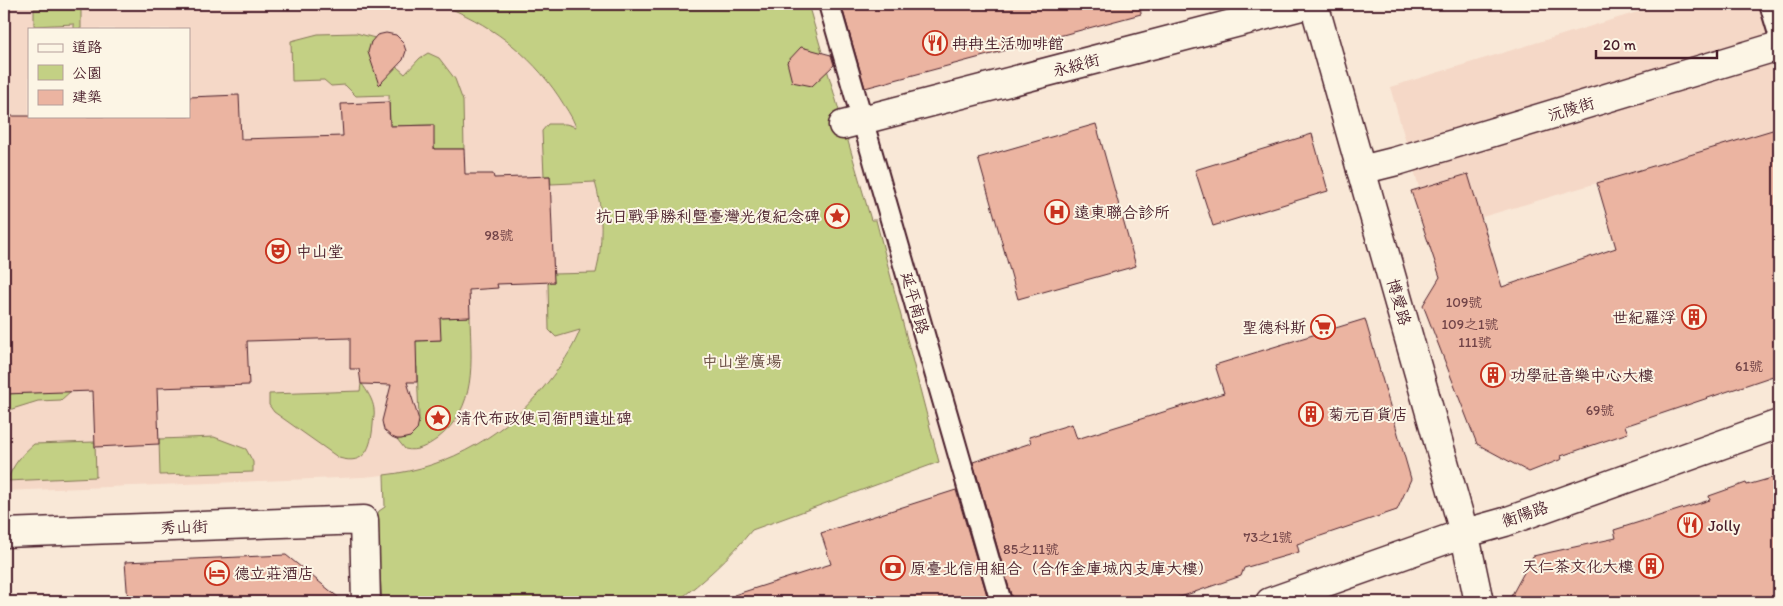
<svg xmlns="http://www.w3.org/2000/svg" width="1783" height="606" font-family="Itim,'LXGW WenKai TC',sans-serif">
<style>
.built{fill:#f5d8c7;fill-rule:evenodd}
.green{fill:#c3d084;stroke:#867858}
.building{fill:#ebb4a1;stroke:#4a1f2b}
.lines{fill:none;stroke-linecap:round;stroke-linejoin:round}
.lane-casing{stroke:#4a1f2b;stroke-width:24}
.street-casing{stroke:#4a1f2b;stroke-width:31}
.secondary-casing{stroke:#4a1f2b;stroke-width:31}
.lane{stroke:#fcf5e5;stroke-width:20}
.street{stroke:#fcf5e5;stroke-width:28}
.secondary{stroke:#fcf5e5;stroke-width:28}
.labels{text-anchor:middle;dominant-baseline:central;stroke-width:4;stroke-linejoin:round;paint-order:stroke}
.number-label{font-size:14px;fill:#724448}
.poi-label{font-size:16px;fill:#4a1f2b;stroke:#fcf5e5;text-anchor:start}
.street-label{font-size:16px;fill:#4a1f2b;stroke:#fcf5e5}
.park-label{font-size:16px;fill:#684b41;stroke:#fcf5e5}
</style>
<rect width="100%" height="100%" fill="#f9e8d7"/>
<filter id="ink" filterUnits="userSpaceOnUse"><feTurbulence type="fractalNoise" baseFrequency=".02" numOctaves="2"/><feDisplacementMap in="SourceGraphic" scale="10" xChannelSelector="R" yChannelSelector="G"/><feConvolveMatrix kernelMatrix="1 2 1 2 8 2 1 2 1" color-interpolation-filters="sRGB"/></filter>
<g filter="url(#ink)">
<path class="built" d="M4,4h435l21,8 33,18 30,24 26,29 21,32 16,34 10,37 5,38 -2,38 -8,38 -14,36 -19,34 -23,29 -29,26 -32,22 -35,16 -37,10 -38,4 -360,14zM29,29h160v87h-160z
M1664,4h115v125l-347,103 -42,-145z"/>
<path class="green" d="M439,4h369l63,216h5l63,242 -187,68c-22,27 -48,51 -76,72h-294l-6,-85 3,-6 6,-4 -1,-32c66,-7 124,-42 164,-93 12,-15 25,-33 32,-52l-24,7 -7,-7 -1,-48h6l-1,-8 43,-1c7,-26 7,-65 -1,-91l-44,2 -1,-8h-6l-2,-45 6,-7h18l10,3c-4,-11 -11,-20 -17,-30 -29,-44 -71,-75 -120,-93z
M81,8v21h-7v-5l-40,2v-17z
M356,33l19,5 -4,4 -2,10 18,18 10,-3 8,7 15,-16 8,-5 11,5 16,21 8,22 1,48h-30l-1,-24 -43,1 -1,-31 -33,1 -11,-11 -14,1 -7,-6 -32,1 -1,-40 27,-7z
M470,317c1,46 8,90 -33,122 -10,7 -20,13 -32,10l-8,-10h4l9,-2 9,-18 -2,-52 -19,-25 42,-2v-22z
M361,384h1c5,7 11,16 12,25 1,5 -1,11 -1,16 -2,22 -7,41 -34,33l-65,-46 -5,-7v-11l91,-3z
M71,391l-10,9 -23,1 -29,9 -5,3v-19z
M214,437l32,12 7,13v10l-93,3 -1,-36z
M95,442l1,35 -89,4c6,-16 14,-26 27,-37z"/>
<path class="building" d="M841,4h299l1,10 -276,74z
M386,33l10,2 7,7 3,9 -3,9 -24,25 -11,-33 3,-10 6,-7z
M801,47l30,8 3,10 -22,21 -20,-4 -5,-20z
M239,95l2,44 102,-3 -2,-32 48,-2 1,24 44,-1v24h30l1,25h28l1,4 56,-2 4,106 -57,2 1,4 -29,2 1,27 -30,1 1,22 -25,1 1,41h-10l12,38 -2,10 -7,7 -9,2h-4l-5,-2 -8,-7 -2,-9 9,-36 -30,-1 -2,-15h-9v-31l-103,3 2,44 -92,3 2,56 -64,3 -2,-56 -89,3v-278h185v-19z
M1096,124l40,142 -118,33 -40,-141z
M1779,128v246l-154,52 3,7 -67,23 1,3 -33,13 -52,-28 -54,-139 17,-28 -29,-86 57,-17 34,113 114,-39 -19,-65z
M1312,134l16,57 -115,35 -18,-56z
M1365,319l46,160 -14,31 -100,34 2,8 -55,16 -3,8 -75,26h-153l-40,-140 58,-19 -2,-6 43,-13 5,15 147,-46 -9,-28z
M1779,476v126h-271l25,-46 83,-18 -2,-8 96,-30 -1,-4 37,-13 1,2z
M956,490l33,112h-253l-2,-7 97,-31 -10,-31z
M286,555l58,47h-216l-3,-40z"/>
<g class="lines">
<defs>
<path id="lane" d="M829,4l172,598
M1770,4l9,30"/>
<path id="street" d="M843,125l466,-121
M1361,170l36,-9 382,-115
M4,533l360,-13 2,82"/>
<path id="secondary" d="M1314,4l151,532 14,66
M1270,602l192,-68 43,-12 274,-98"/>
</defs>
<use href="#lane" class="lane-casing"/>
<use href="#street" class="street-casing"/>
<use href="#secondary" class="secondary-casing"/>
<use href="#lane" class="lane"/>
<use href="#street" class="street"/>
<use href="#secondary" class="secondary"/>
</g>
</g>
<defs>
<symbol id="restaurant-ring" viewBox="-11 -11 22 22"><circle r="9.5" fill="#fcf5e5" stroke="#c8321e" stroke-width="1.5"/><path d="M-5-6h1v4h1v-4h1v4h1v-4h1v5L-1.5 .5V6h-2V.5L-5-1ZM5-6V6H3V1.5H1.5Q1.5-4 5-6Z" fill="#c8321e"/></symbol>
<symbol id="hospital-ring" viewBox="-11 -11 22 22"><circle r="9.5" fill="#fcf5e5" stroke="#c8321e" stroke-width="1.5"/><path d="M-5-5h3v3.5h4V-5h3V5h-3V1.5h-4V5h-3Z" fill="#c8321e"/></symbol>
<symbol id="sight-ring" viewBox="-11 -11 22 22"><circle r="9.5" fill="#fcf5e5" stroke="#c8321e" stroke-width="1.5"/><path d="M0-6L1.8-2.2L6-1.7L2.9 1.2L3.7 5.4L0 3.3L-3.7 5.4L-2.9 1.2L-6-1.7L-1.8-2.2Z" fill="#c8321e"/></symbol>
<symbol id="theatre-ring" viewBox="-11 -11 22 22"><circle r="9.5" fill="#fcf5e5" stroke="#c8321e" stroke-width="1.5"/><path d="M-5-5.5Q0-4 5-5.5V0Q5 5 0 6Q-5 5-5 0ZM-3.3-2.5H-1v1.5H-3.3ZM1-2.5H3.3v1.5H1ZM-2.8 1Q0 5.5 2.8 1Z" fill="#c8321e"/></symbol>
<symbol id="building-ring" viewBox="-11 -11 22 22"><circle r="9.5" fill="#fcf5e5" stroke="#c8321e" stroke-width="1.5"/><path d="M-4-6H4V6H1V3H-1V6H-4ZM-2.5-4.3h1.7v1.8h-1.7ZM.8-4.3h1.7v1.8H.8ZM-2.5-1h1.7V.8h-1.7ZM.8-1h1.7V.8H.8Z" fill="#c8321e"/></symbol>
<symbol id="supermarket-ring" viewBox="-11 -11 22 22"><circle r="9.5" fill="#fcf5e5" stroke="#c8321e" stroke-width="1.5"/><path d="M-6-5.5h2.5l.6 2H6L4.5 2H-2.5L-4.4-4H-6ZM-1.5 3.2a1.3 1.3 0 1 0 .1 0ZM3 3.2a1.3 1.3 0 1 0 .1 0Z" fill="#c8321e"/></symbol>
<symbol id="bank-ring" viewBox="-11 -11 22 22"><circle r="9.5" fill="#fcf5e5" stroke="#c8321e" stroke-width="1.5"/><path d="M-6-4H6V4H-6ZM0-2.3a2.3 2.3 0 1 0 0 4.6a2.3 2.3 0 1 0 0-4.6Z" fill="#c8321e"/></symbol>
<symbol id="hotel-ring" viewBox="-11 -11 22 22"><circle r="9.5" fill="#fcf5e5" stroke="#c8321e" stroke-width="1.5"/><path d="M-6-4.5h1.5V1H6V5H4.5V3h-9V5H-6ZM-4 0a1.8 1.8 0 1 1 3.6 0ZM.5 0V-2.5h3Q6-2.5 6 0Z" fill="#c8321e"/></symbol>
</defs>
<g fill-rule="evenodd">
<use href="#restaurant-ring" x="921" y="29" width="28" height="28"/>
<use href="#hospital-ring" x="1043" y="198" width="28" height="28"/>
<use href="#sight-ring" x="823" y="202" width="28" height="28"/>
<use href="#theatre-ring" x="264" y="237" width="28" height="28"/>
<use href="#building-ring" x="1680" y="303" width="28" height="28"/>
<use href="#supermarket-ring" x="1309" y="313" width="28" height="28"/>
<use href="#building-ring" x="1479" y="361" width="28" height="28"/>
<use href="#building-ring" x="1297" y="400" width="28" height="28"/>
<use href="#sight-ring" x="424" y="404" width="28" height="28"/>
<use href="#restaurant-ring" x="1676" y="511" width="28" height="28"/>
<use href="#building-ring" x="1637" y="552" width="28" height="28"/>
<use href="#bank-ring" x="879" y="554" width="28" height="28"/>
<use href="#hotel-ring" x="203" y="559" width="28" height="28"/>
</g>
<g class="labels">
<g class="number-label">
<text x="499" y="235">98號</text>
<text x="1464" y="302">109號</text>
<text x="1470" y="324">109之1號</text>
<text x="1475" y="342">111號</text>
<text x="1749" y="366">61號</text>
<text x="1600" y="410">69號</text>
<text x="1268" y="537">73之1號</text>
<text x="1031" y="549">85之11號</text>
</g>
<g class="poi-label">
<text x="952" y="43">冉冉生活咖啡館</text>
<text x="1074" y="212">遠東聯合診所</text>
<text x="820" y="216" text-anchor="end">抗日戰爭勝利暨臺灣光復紀念碑</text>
<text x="296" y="251">中山堂</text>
<text x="1676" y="317" text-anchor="end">世紀羅浮</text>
<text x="1306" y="327" text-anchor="end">聖德科斯</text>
<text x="1510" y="375">功學社音樂中心大樓</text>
<text x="1328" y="414">菊元百貨店</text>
<text x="456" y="418">清代布政使司衙門遺址碑</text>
<text x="1708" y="525">Jolly</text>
<text x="1634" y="566" text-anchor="end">天仁茶文化大樓</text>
<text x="910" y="568">原臺北信用組合（合作金庫城內支庫大樓）</text>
<text x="234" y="573">德立莊酒店</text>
</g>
<g class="street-label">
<text transform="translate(1076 65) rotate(-15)">永綏街</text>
<text transform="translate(1571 109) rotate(-17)">沅陵街</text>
<text transform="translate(1399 302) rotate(74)">博愛路</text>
<text transform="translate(915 303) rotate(74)">延平南路</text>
<text transform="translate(1525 514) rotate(-19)">衡陽路</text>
<text transform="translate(184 527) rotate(-2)">秀山街</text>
</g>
<g class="park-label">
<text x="742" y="361">中山堂廣場</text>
</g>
</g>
<rect width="1783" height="606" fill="none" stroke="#fcf5e5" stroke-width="20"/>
<rect x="10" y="10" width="1763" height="586" fill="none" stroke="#4a1f2b" stroke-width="2" filter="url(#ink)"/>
<rect x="28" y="28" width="162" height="90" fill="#fcf5e5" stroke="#b59f9b"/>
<rect x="38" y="44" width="25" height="8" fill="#fcf5e5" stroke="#b59f9b"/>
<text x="72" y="52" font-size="15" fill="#4a1f2b">道路</text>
<rect x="38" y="65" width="25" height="15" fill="#c3d084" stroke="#b59f9b"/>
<text x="72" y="78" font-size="15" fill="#4a1f2b">公園</text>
<rect x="38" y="90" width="25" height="15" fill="#ebb4a1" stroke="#b59f9b"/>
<text x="72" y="102" font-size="15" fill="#4a1f2b">建築</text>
<path d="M1596 50v8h121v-8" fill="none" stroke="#4a1f2b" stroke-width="2.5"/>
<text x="1603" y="50" font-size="15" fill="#4a1f2b" stroke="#fcf5e5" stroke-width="4" paint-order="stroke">20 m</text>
</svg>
